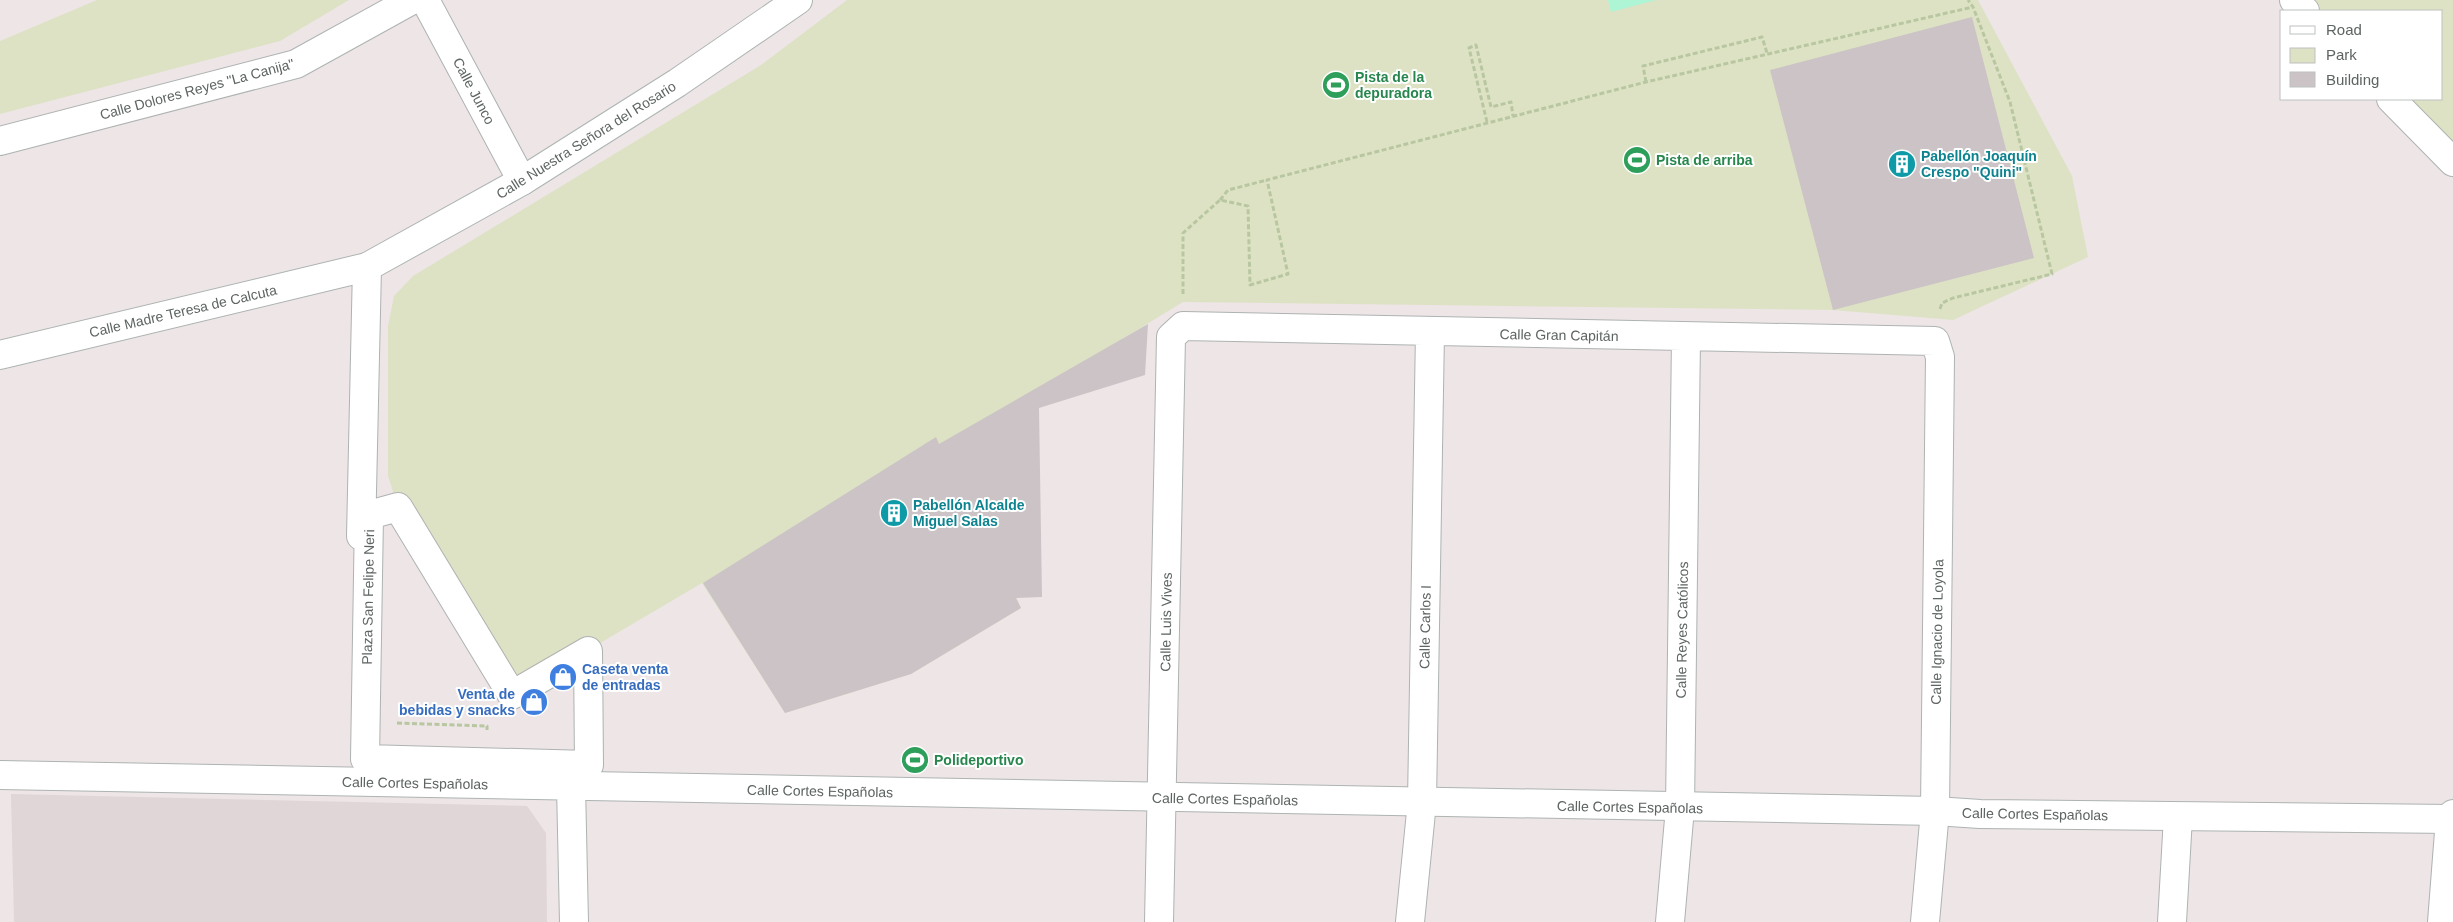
<svg xmlns="http://www.w3.org/2000/svg" width="2453" height="922" font-family="Arial,sans-serif">
<style>
.education{fill:#e0d6d7}
.green{fill:#dee2c4}
.water{fill:#adf5d5}
.building{fill:#cbc3c5}
.lines{fill:none;stroke-linecap:round;stroke-linejoin:round}
.street-casing{stroke:#aeb3b2;stroke-width:30}
.secondary-casing{stroke:#adb4b2;stroke-width:30}
.path{stroke:#b8c7a2;stroke-width:3;stroke-dasharray:5 2.5;stroke-linecap:butt}
.street{stroke:#fff;stroke-width:28}
.secondary{stroke:#fff;stroke-width:28}
.labels{text-anchor:middle;dominant-baseline:central;stroke-width:4;stroke-linejoin:round;paint-order:stroke}
.leisure-label{font-size:14px;font-weight:bold;fill:#27864d;stroke:#fff;text-anchor:start}
.street-label{font-size:14px;fill:#5d6461;stroke:#fff}
.culture-label{font-size:14px;font-weight:bold;fill:#0d838f;stroke:#fff;text-anchor:start}
.shop-label{font-size:14px;font-weight:bold;fill:#366cbe;stroke:#fff;text-anchor:start}
</style>
<rect width="100%" height="100%" fill="#ede5e6"/>
<path class="education" d="M11,794l516,12 19,27 1,89h-533z"/>
<path class="green" d="M97,0h252l-69,41 -280,73v-73z
M847,0h1131l94,176 16,81 -135,63 -120,-10 -650,-8 -236,144 74,162 -110,66 -126,39 -83,-130 -190,112 -114,-188 -10,-31v-150l6,-30 19,-20 348,-211z
M2310,0h143v144l-45,-45h34v-88h-121z"/>
<path class="water" d="M1608,0h48l-45,12z"/>
<path class="building" d="M1972,17l62,241 -201,52 -63,-240z
M1148,324l-3,51 -106,33 3,189 -26,1 5,10 -110,66 -126,39 -82,-130 233,-146 3,7z"/>
<g class="lines">
<defs>
<path id="street" d="M425,0l97,181
M2294,0l11,11
M2391,99l62,63
M0,141l296,-77 116,-64
M398,507l114,188 76,-44 1,114 -224,-6 4,-244z
M361,536l6,-269
M1159,922l12,-585 12,-11 752,15 5,16 -5,454 -10,111
M1410,922l12,-120 8,-470
M1670,922l10,-114 6,-470
M2172,922l6,-105
M2442,922l8,-103 3,-5"/>
<path id="secondary" d="M0,355l367,-88 155,-86 155,-98 121,-83
M0,775l1935,36 45,3 473,5
M571,786l3,136"/>
</defs>
<use href="#street" class="street-casing"/>
<use href="#secondary" class="secondary-casing"/>
<path class="path" d="M1646,82l-3,-16 119,-29 5,16
M1487,122l-18,-74 7,-3 15,62 20,-5 2,14
M1220,200l8,-10 39,-10
M1183,294v-61l37,-33 28,6 2,79 38,-11 -21,-94 379,-98 327,-75
M1940,309l2,-6 11,-5 99,-24 -42,-172 -37,-95 -5,-7
M397,723l90,3v4"/>
<use href="#street" class="street"/>
<use href="#secondary" class="secondary"/>
</g>
<defs>
<symbol id="stadium-disc" viewBox="-11 -11 22 22"><circle r="9.5" fill="#2e9e5b" stroke="#fff"/><path d="M0-5a6.5 5 0 1 0 0 10a6.5 5 0 1 0 0-10ZM-3.5-1.8h7v3.6h-7Z" fill="#fff"/></symbol>
<symbol id="building-disc" viewBox="-11 -11 22 22"><circle r="9.5" fill="#0f9aa8" stroke="#fff"/><path d="M-4-6H4V6H1V3H-1V6H-4ZM-2.5-4.3h1.7v1.8h-1.7ZM.8-4.3h1.7v1.8H.8ZM-2.5-1h1.7V.8h-1.7ZM.8-1h1.7V.8H.8Z" fill="#fff"/></symbol>
<symbol id="shop-disc" viewBox="-11 -11 22 22"><circle r="9.5" fill="#3f7fe0" stroke="#fff"/><path d="M-5-2.5h2.3a2.7 3.5 0 0 1 5.4 0H5L5.5 6h-11ZM-1.5-2.5h3a1.5 2.3 0 0 0-3 0Z" fill="#fff"/></symbol>
</defs>
<g fill-rule="evenodd">
<use href="#stadium-disc" x="1320" y="69" width="32" height="32"/>
<use href="#stadium-disc" x="1621" y="144" width="32" height="32"/>
<use href="#building-disc" x="1886" y="148" width="32" height="32"/>
<use href="#building-disc" x="878" y="497" width="32" height="32"/>
<use href="#shop-disc" x="547" y="661" width="32" height="32"/>
<use href="#shop-disc" x="518" y="686" width="32" height="32"/>
<use href="#stadium-disc" x="899" y="744" width="32" height="32"/>
</g>
<g class="labels">
<g class="leisure-label">
<text x="1355" y="77">Pista de la<tspan x="1355" dy="16">depuradora</tspan></text>
<text x="1656" y="160">Pista de arriba</text>
<text x="934" y="760">Polideportivo</text>
</g>
<g class="street-label">
<text transform="translate(197 89) rotate(-15)">Calle Dolores Reyes "La Canija"</text>
<text transform="translate(474 91) rotate(62)">Calle Junco</text>
<text transform="translate(586 140) rotate(-32)">Calle Nuestra Señora del Rosario</text>
<text transform="translate(183 311) rotate(-13)">Calle Madre Teresa de Calcuta</text>
<text transform="translate(1559 335) rotate(1)">Calle Gran Capitán</text>
<text transform="translate(368 597) rotate(-89)">Plaza San Felipe Neri</text>
<text transform="translate(1166 622) rotate(-89)">Calle Luis Vives</text>
<text transform="translate(1425 627) rotate(-89)">Calle Carlos I</text>
<text transform="translate(1682 630) rotate(-89)">Calle Reyes Católicos</text>
<text transform="translate(1937 632) rotate(-89)">Calle Ignacio de Loyola</text>
<text transform="translate(415 783) rotate(1)">Calle Cortes Españolas</text>
<text transform="translate(820 791) rotate(1)">Calle Cortes Españolas</text>
<text transform="translate(1225 799) rotate(1)">Calle Cortes Españolas</text>
<text transform="translate(1630 807) rotate(1)">Calle Cortes Españolas</text>
<text transform="translate(2035 814) rotate(1)">Calle Cortes Españolas</text>
</g>
<g class="culture-label">
<text x="1921" y="156">Pabellón Joaquín<tspan x="1921" dy="16">Crespo "Quini"</tspan></text>
<text x="913" y="505">Pabellón Alcalde<tspan x="913" dy="16">Miguel Salas</tspan></text>
</g>
<g class="shop-label">
<text x="582" y="669">Caseta venta<tspan x="582" dy="16">de entradas</tspan></text>
<text x="515" y="694" text-anchor="end">Venta de<tspan x="515" dy="16">bebidas y snacks</tspan></text>
</g>
</g>
<rect x="2280" y="10" width="162" height="90" fill="#ffffff" stroke="#bec1c0"/>
<rect x="2290" y="26" width="25" height="8" fill="#ffffff" stroke="#bec1c0"/>
<text x="2326" y="35" font-size="15" fill="#5d6461">Road</text>
<rect x="2290" y="48" width="25" height="15" fill="#dee2c4" stroke="#bec1c0"/>
<text x="2326" y="60" font-size="15" fill="#5d6461">Park</text>
<rect x="2290" y="72" width="25" height="15" fill="#cbc3c5" stroke="#bec1c0"/>
<text x="2326" y="85" font-size="15" fill="#5d6461">Building</text>
</svg>
